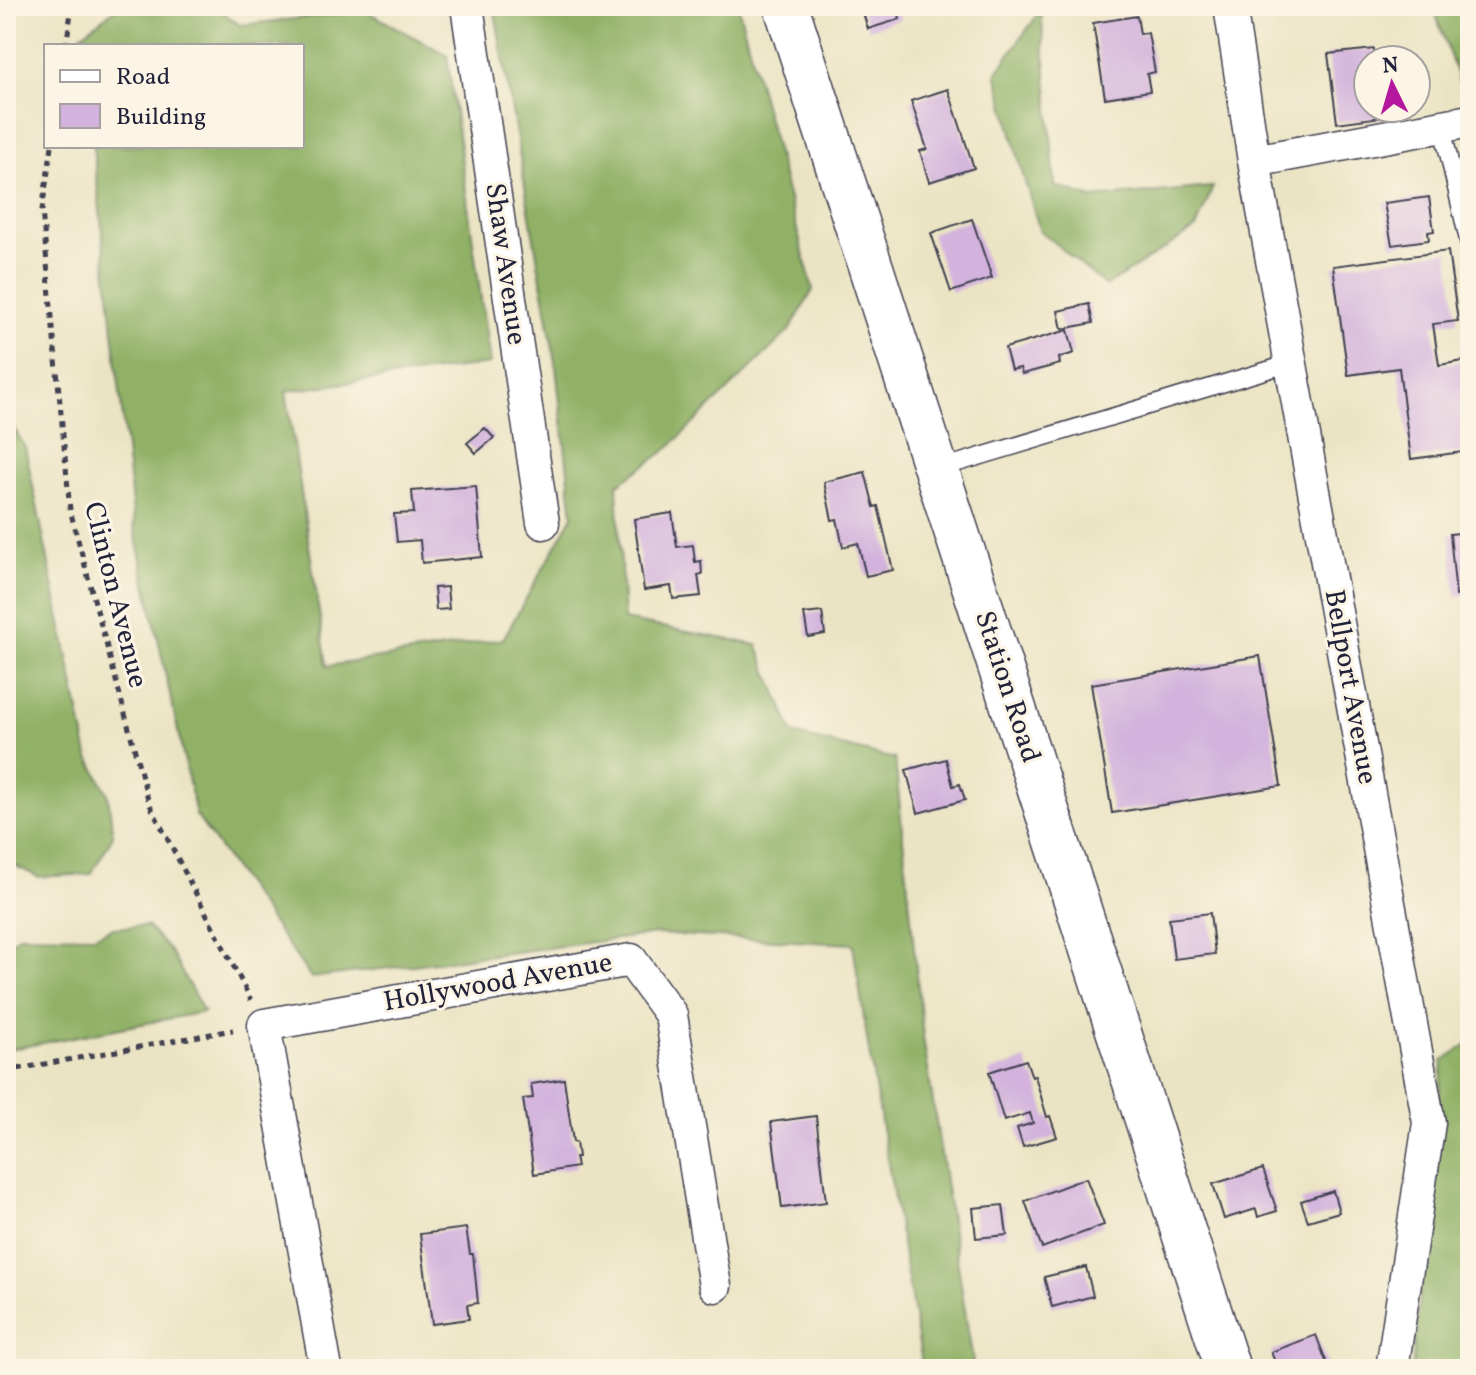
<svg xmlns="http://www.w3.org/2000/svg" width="1476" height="1375" font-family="Vollkorn,serif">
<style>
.forest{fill:#90b166;stroke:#596a50;stroke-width:2}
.building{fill:#d3b3dd}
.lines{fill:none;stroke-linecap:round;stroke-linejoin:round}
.lane-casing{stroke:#403f50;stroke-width:19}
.street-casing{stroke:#403f50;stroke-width:35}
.secondary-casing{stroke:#403f50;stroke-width:47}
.path{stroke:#403f50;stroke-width:5;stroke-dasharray:6 6;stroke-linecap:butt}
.lane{stroke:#fff;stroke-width:16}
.street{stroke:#fff;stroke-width:32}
.secondary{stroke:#fff;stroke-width:44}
.labels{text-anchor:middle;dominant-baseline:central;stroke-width:6;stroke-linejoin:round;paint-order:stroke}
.street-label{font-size:28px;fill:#22223b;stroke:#fcf5e5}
</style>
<rect width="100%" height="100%" fill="#fcf5e5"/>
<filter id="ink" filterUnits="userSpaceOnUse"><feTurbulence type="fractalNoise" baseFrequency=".0125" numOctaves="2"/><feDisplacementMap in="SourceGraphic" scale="16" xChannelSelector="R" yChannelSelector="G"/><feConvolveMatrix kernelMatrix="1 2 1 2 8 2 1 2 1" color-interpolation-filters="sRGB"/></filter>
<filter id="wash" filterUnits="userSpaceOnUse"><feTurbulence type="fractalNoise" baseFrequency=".006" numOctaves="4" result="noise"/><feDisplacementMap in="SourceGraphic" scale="32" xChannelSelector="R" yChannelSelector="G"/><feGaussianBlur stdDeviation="1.8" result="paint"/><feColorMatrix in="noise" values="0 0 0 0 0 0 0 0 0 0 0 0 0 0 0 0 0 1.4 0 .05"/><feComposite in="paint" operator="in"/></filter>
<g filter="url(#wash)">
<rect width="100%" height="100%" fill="#ebe4c4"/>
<path class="forest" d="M119,6h95l26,19 126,-14 81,44 43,309 -204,27 41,275 176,-27 70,-123 -17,-149 -62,-361h244l75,284 -24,41 -124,120 -48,34 7,135 133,25 36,89 102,25 28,278 51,332h-51l-55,-324 -15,-101 -197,-10 -345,44 -115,-163 -61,-283 -42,-386h209v-100h-219l-2,-11z
M1433,6h37v92l-5,1z
M1041,10l14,176 37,12 121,-11 -17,41 -90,58 -66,-55 -17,-56 -27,-102z
M6,415l19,32 63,309 20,38 5,42 -22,38 -53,3 -32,-16z
M147,926l23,25 34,61 -198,38v-104l14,-11 74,1 19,-8z
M1470,1042v327h-58l31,-308z"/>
<g id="blocks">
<path class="building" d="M861,6h61v1l-23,7 1,5 -32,10z
M1137,16l3,18 8,-1 7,39 -8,2 3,17 -45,7 -12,-75z
M1374,49l1,11h-7v48h13l1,9 -45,6 -9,-69z
M948,89l26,79 -45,14 -9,-31 7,-2 -16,-48z
M1429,197l5,34 -6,1 1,8 -37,5 -8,-42z
M972,219l20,59 -41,14 -20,-59z
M1448,251l10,70 -25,3 6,41 31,-5v91l-59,8 -12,-91 -51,7 -15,-109z
M1089,304l4,19 -31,6 -4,-18z
M1068,330l6,23 -15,5 1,6 -38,10 -2,-6 -9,2 -6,-22z
M485,428l9,10 -18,15 -9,-10z
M865,472l9,35 4,-1 15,64 -27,6 -8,-33 -15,4 -6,-28 -5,1 -8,-38z
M476,486l6,71 -60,6 -2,-23 -23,2 -3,-28 20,-1 -2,-22z
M672,513l5,34 16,-2 2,17 6,-1 1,13 -4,1 3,21 -28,3 -2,-13 -27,4 -10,-71z
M1470,532v63l-14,1 -6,-62z
M447,587l2,22 -13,1 -2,-22z
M822,612l3,22 -17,3 -4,-23z
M1260,656l21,130 -169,27 -21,-129z
M946,759l7,27 7,-2 5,16 -47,13 -12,-43z
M1210,913l5,41 -41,5 -5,-41z
M1026,1060l6,17 3,-1 12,41 3,-1 7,21 -34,10 -6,-19 16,-5 -3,-10 -26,8 -15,-49z
M564,1079l9,63h3l2,15h-3l2,10 -43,7 -11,-75 10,-1 -2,-14z
M816,1116l10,86 -44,6 -11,-86z
M1263,1169l14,42 -19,6 -2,-8 -32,10 -11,-35z
M1086,1178l18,47 -62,23 -17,-47z
M1333,1191l6,21 -31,9 -7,-20z
M1003,1205l4,30 -31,3 -3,-30z
M466,1228l4,26h3l5,49 -11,2 2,14 -37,5 -12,-90z
M1086,1267l7,29 -41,11 -8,-30z
M1316,1335l13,34h-51l-7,-17z
M1125,1360l3,9h-28v-1z"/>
</g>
</g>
<g filter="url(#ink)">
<use href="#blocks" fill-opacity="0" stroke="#403f50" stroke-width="2"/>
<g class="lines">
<defs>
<path id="lane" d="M1442,127l28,122
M938,469l353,-106"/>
<path id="street" d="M467,6l76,517
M1230,6l24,155 175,962 -37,246
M1254,161l216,-40
M326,1369l-62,-344 367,-65 40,55 44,271"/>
<path id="secondary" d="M786,6l442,1363"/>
</defs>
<use href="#lane" class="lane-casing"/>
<use href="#street" class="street-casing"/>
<use href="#secondary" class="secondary-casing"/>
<path class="path" d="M66,46l6,-40
M52,146l-10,64 28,300 79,293 102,197
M6,1071l227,-41"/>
<use href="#lane" class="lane"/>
<use href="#street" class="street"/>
<use href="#secondary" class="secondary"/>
</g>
</g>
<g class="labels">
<g class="street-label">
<text transform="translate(505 264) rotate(82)">Shaw Avenue</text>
<text transform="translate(115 595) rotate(76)">Clinton Avenue</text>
<text transform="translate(1007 687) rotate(72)">Station Road</text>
<text transform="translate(1350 687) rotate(80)">Bellport Avenue</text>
<text transform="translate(498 983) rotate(-10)">Hollywood Avenue</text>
</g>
</g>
<rect width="1476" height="1375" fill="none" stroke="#fcf5e5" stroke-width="32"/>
<rect x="44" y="44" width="260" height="104" fill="#fcf5e5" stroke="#a5a1a1" stroke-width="2"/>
<rect x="60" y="70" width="40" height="12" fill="#ffffff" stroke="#a5a1a1" stroke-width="2"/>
<text x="116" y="84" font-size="24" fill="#22223b">Road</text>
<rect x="60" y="104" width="40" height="24" fill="#d3b3dd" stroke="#a5a1a1" stroke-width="2"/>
<text x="116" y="124" font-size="24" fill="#22223b">Building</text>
<g transform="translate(1392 84) rotate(355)"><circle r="38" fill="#fcf5e5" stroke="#a5a1a1" stroke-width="2"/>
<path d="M0-6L14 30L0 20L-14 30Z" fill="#b5179e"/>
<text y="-12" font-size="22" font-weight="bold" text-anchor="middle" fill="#22223b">N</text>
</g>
</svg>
